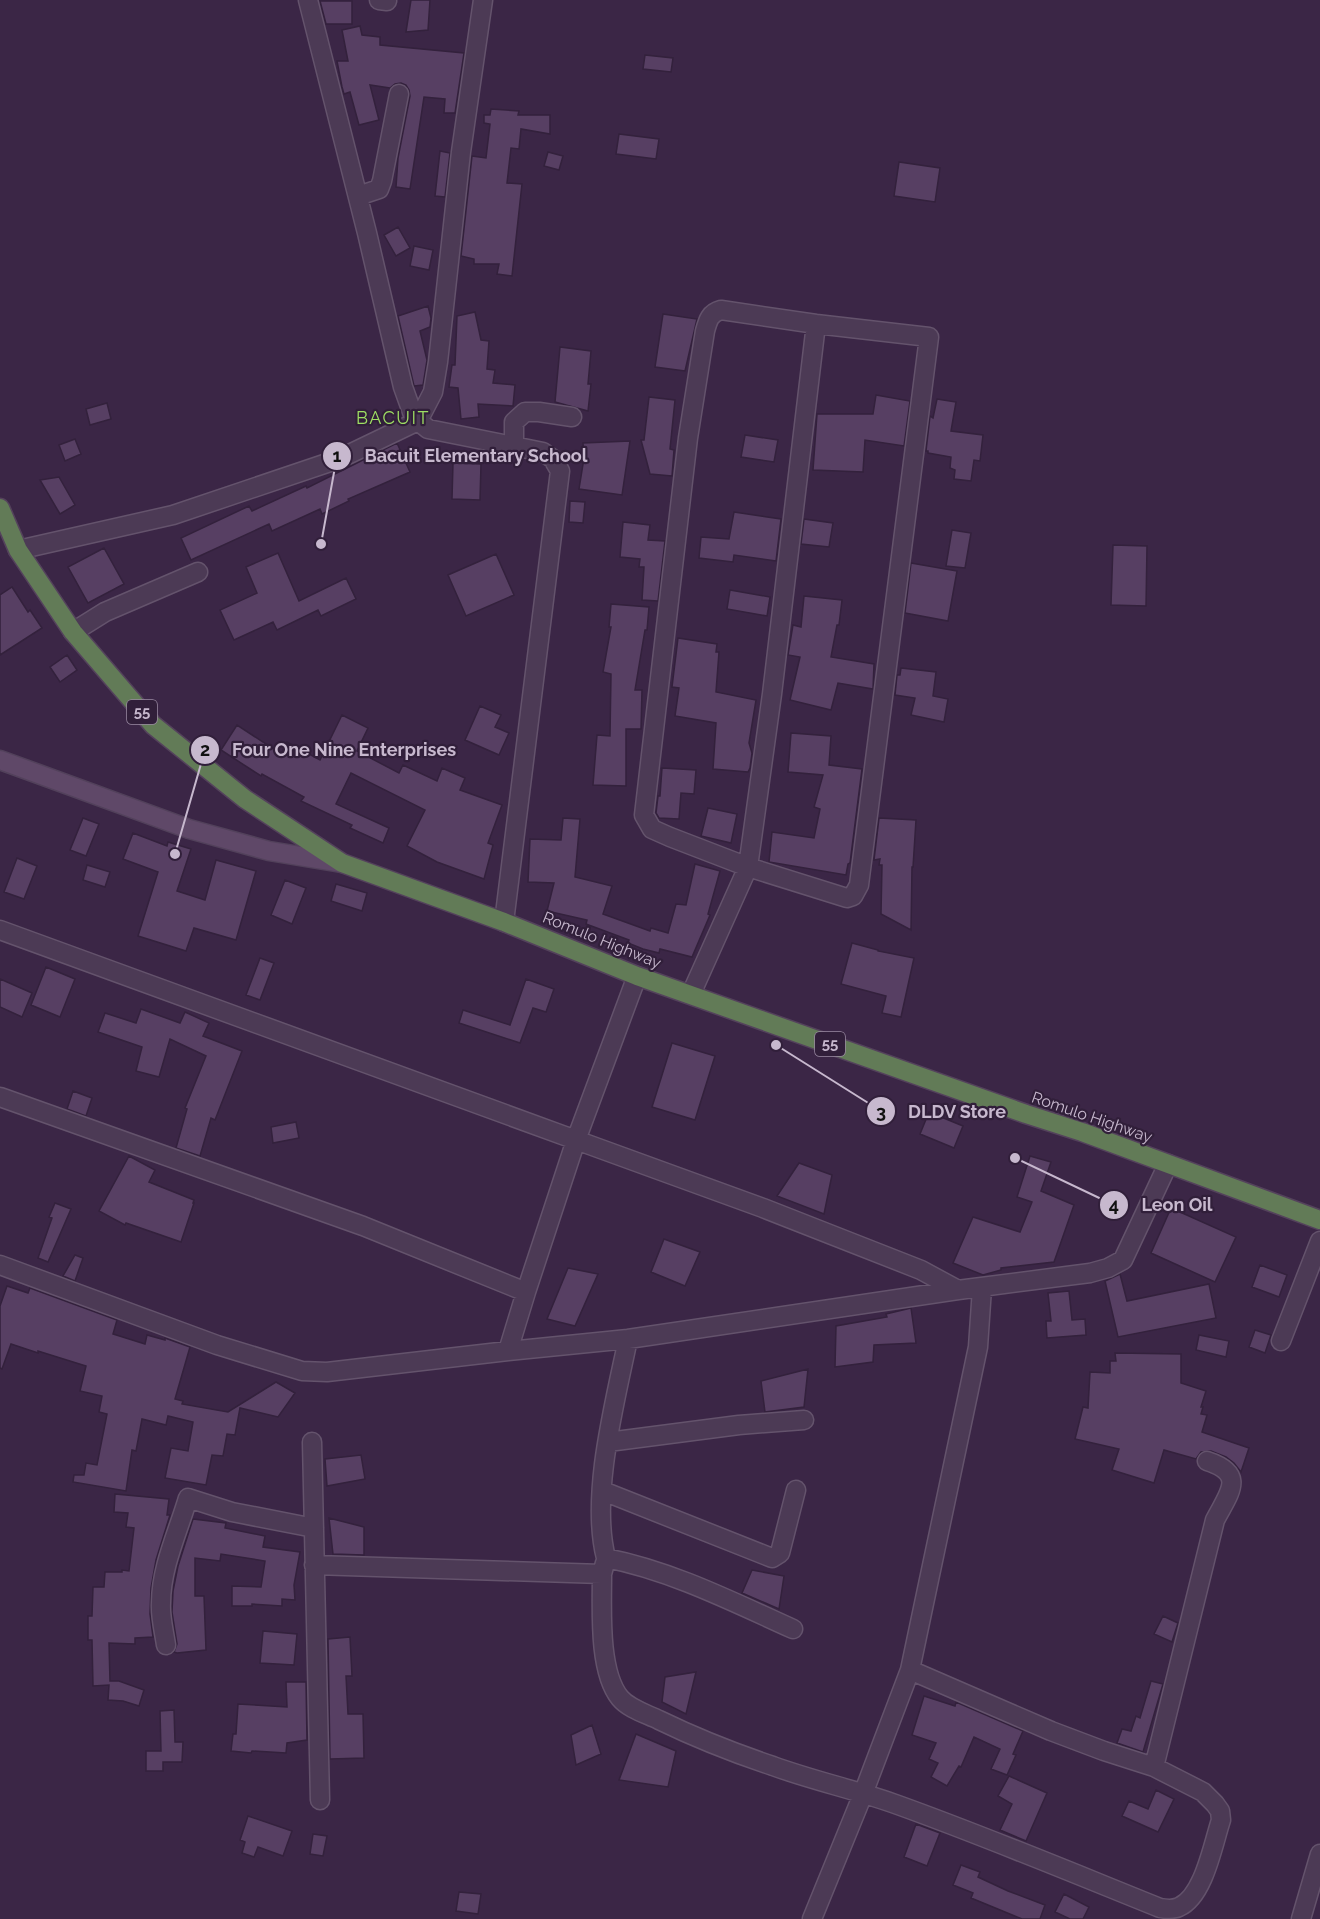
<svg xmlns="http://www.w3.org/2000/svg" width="1320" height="1919" font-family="Raleway,sans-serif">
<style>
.building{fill:#573f63;stroke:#33213c;stroke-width:1.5}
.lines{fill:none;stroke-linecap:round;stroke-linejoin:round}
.street-casing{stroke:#64536c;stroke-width:21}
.secondary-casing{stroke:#52415b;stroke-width:21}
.highway-casing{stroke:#54425c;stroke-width:21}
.street{stroke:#4c3a55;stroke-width:18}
.secondary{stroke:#5f4868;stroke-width:18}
.highway{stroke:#627b57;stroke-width:18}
.labels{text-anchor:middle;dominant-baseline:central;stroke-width:4.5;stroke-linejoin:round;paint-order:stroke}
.shield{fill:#311f3a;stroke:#9a8aa2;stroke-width:1.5}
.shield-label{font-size:15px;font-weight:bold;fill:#c7b8ce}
.street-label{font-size:16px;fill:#c7b8ce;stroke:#311f3a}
.neighbourhood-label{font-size:18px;letter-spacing:1.5px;fill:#9ede63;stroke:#311f3a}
.leader{fill:none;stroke:#c7b8ce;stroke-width:2}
.callout-dot{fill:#c7b8ce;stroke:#311f3a;stroke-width:2}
.mark-label{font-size:18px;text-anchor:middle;font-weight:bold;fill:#111}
.callout-label{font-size:18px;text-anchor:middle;font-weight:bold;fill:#c7b8ce;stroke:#311f3a;stroke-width:4.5;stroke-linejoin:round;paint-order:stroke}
</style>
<rect width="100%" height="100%" fill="#3b2646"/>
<path class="building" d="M411,0h19l-2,30 -22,2z
M320,1h32v23h-26z
M360,26l2,9 18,2v8l84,8 -9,60h-11l1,-14 -21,-2 -14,92 -14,-2 2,-29 12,-62 -1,-6 -3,-5 -5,-2 -6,1 -5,4 -20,-3 9,35 -20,5 -9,-33 -6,2 -2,-7 -5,-26h11l-6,-31z
M645,55l28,3 -2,14 -28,-3z
M491,109l28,2 -1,4h32v19l-29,-5 -2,20 -8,-1 -4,35 15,1 -10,92 -15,-2 2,-10h-25v-5l-13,-3 11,-100 14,2 4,-34 -6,-1v-8h6z
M619,134l40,5 -3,20 -40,-5z
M440,151l10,2 -5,44 -10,-1z
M548,152l15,4 -4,14 -15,-4z
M899,162l41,6 -5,34 -41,-6z
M398,227l12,21 -14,8 -12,-21z
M414,246l19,4 -4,20 -19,-4z
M428,306l3,12 -1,9 -10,4 7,29 -4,25 -9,1 -16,-70z
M475,312l6,28 8,1 -2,28 8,1 -2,13 22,2 -2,21 -35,-2 1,13 -18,2 -3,-31 -9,-1 3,-22h3l2,-49z
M663,314l34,5 -12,52 -30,-4z
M560,347l31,4 -3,33h3l-3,27 -33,-9z
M876,395l34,6 -6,45 -39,-6 -2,32 -50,-2 4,-56h56z
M649,397l26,3 -5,49 4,1 -2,26 -22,-2 -9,-34h3z
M937,399l19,3 -5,29 32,4 -3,26 -6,-1 -3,21 -17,-2 1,-9 -5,-2 1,-11 -23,-4v-2h-2l4,-35 3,2z
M107,403l4,16 -21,6 -4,-16z
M745,435l33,5 -4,22 -33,-5z
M75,439l6,15 -16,7 -6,-16z
M630,441l-8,54 -43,-6 5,-31 -1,-15z
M397,443l13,29 -62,27 1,2 -27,13 -2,-5 -48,22 -3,-7 -78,36 -10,-22 68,-32 3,5 54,-25 1,2z
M453,463l28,1 -1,36 -28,-1z
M59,477l16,28 -15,9 -20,-34z
M570,501l15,1 -2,21 -14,-1z
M734,512l47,7 -5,42 -42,-6 -1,7 -34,-4 2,-21 28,2z
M804,519l29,4 -4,24 -28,-3z
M623,522l27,3 -2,15 17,1 -7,60 -16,-1 2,-33h-5l1,-8 -20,-2z
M952,530l19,3 -6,35 -19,-2z
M1113,545l34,1 -1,60 -35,-1z
M104,548l20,36 -36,19 -20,-36z
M278,553l21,48 47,-23 10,21 -35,17 -3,-6 -41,20 -4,-8 -39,18 -14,-30 37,-17 -11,-26z
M496,554l18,41 -48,21 -18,-41z
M911,563l46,8 -9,50 -43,-8z
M12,587l16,25 2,-2 12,18 -42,27v-60z
M730,590l40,7 -3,19 -40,-7z
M804,596l38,4 -3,25h-2l-6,32 43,7 -1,25 -35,-6 -7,27 -41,-10 10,-43 -12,-2 5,-30 8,2z
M611,604l38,3 -2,23h-2l-10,60h7l-1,39h-15v57l-33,-1 4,-50 13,1 1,-62 -8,-2 8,-45h-2z
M678,638l39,6 -1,8h3l-3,40 40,8 -7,43 3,10 -2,15 -2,4 -35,-3 3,-46 -41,-7 4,-28 -7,-1z
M67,655l10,15 -17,12 -10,-15z
M901,668l35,4 -3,24 15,3 -4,23 -33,-7 4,-17 -20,-3 2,-20h3z
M480,706l21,9 -6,12 14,6 -10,22 -34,-15z
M342,715l26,13 -11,23 42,22 4,-8 34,16 5,-13 23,10 -5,12 42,15 -14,38 5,2 -9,34 -47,-17 -30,-16 18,-36 -74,-37 -15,31 53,24 -6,15 -33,-15 2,-3 -51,-24 3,-4 -42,-23 -1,2 -40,-26 16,-25 44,29 6,-12 33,18z
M791,733l40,3 -2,29 33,4 -12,94 -2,1 -2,11 -77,-13 3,-30 42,6 6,-29 -6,-2 9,-32 -35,-3z
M662,768l34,2 -2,24 -13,-1 -2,26 -20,-1 -3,-5 2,-17h2z
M708,808l29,6 -6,29 -30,-7z
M83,818l16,6 -13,32 -16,-6z
M563,818l17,1 -5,58 37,9 -9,28 47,17 1,-3 17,5 8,-29 10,1 9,-41 25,7 -12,43 2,1 -18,42 -32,-8 -1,4 -16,-4 -15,-6 1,-3 -43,-16 1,-4 -40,-9 7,-28 -26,-1 2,-43 31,1z
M879,818l37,2 -3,47h-1l-1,63 -30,-16 1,-49h-3l1,-6 -6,1z
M133,833l34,13 1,-4 23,7 -14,42 28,9 11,-40 40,11 -20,69 -42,-12 -8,23 -48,-15 20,-64 -35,-13z
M17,858l20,8 -13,33 -20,-7z
M87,865l23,7 -5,15 -22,-7z
M285,880l21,8 -14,36 -21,-9z
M336,884l31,9 -5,18 -31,-10z
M852,943l26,7v1l36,7 -13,59 -19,-4 4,-17 -45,-12z
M260,958l14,5 -14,37 -14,-5z
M46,967l29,12 -15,38 -29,-12z
M0,979l32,14 -10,24 -22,-10z
M526,979l28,10 -8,23 -13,-4 -13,35 -61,-20 4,-13 47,15z
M141,1009l39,14 5,-11 24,11 -6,13 39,15 -27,69 -4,-2 -11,38 -24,-8 11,-39 -2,-1 21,-52 -36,-17 -11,38 -23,-6 6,-24 -44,-15 7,-19 31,10z
M672,1043l43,13 -20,64 -43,-13z
M73,1091l19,7 -6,18 -19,-7z
M929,1112l34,14 -9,22 -34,-14z
M296,1122l3,16 -26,5 -2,-16z
M129,1156l26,14 -6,12 45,18 -1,3h1l-13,39 -55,-19 -1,2 -26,-14z
M1030,1156l21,6 -10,29 33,14 -20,57 -53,6v2l-18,5 -30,-12 20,-46 47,15 12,-30 -15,-5z
M799,1163l33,12 -8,39 -47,-18z
M55,1203l16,6 -23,53 -10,-4 14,-40 -3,-1z
M1171,1208l65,29 -21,45 -64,-29z
M664,1239l36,13 -15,34 -34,-14z
M75,1255l8,3 -8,23 -12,-5z
M1260,1265l27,10 -8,22 -27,-10z
M568,1268l30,6 -23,52 -28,-7z
M1120,1274l7,27 82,-17 7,34 -98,19 -13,-56z
M7,1286l21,7 2,-5 87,32 -4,14 32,10 2,-9 18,5v-2l25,9 -15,52 8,2 -1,3 46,8 48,-30 19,11 -17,24 -38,-9 -5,27 -8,-1 -4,22 -11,-1 -6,30 -41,-7 6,-30 17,3 5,-29 -25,-6 -2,9 -24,-6 -6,32 -4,-1 -6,41 -53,-9 1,-7h10l2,-12 11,2 10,-51 -8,-2 3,-16 -22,-5 6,-25 -48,-15v2l-27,-9 -9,25 -2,-1v-62z
M1069,1291l3,29 13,-1 1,16 -39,3 -1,-17h5l-3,-28z
M911,1308l5,35 -42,2 -1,17 -38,5 1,-41 51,-9 -1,-3z
M1255,1330l16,5 -6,18 -16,-6z
M1199,1335l30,6 -3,16 -30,-7z
M1115,1353l66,1v29l25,8 -5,16h2l-2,7 6,1 -5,17 47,16 -8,24 -7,-9 -8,-6 -15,-6 -10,1 -5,7 -32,-9 -10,33 -42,-13 7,-21 -44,-10 8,-32 5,1 2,-36 20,1v-12h6z
M808,1369l-4,38 -39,5 -4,-31z
M361,1455l4,24 -38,7 -2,-27z
M115,1494l54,5 -2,16h3l-14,45 -5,28 -1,26 3,23 -18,1v6l-26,-1 1,38h9l25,9 -5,16 -16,-5 -15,-1 1,-15 -16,1 -1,-46h-4v-24h4l1,-29h11l1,-15h17v-2l7,1 5,-43 -8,-1 2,-14 -14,-1z
M329,1518l35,9v28l-31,-1z
M193,1519l33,4 -1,5 40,8 -2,11 37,5 -6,33 1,15 -13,-1v7l-30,-2v2h-20v-20l29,1 4,-26 -44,-7 -1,7 -25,-3v38h9l2,54 -29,3 -3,-1 3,-8 -5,-32 1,-21 5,-25z
M752,1570l32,6 -5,33 -37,-16z
M1163,1616l15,7 -6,19 -18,-8z
M263,1631l34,3 -3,31 -34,-2z
M350,1637l2,39h-6l2,38h15l1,44 -34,1 -2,-120z
M696,1672l-10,42 -24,-12 3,-25z
M1151,1681l12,3 -20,68 -26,-9 5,-14 9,2 5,-15 4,2z
M286,1682h20l1,58 -20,3 -1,10 -34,-2 -1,2 -20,-2 2,-17h3l2,-30 49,3z
M924,1696l31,10 1,-4 67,29 -10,23 3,1 -9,20 -16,-6 9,-20 -26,-12 -13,30 -2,-1 -12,20 -16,-9 7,-14 -9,-4 7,-16 -24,-8z
M174,1710l1,32h8l-1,20h-19v9h-17v-20h15l-1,-40z
M592,1725l9,29 -25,11 -5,-30z
M636,1734l40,17 -8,36 -49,-7z
M1009,1776l38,17 -21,48 -26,-11 12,-26 -14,-8z
M1156,1790l18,9 -16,33 -36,-16 7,-15 19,8z
M248,1816l44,15 -9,25 -25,-9 -4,10 -12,-4 3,-11 -5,-2z
M916,1824l24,9 -13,33 -23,-9z
M313,1834l14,2 -4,20 -13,-2z
M961,1865l19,7 -2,5 30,14 37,14 -5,14h-18l-51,-21 2,-5 -20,-8z
M459,1892l22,2 -3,20 -22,-3z
M1064,1894l25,13 -6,12h-13l-15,-7z"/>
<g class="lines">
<defs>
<path id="street" d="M308,0l59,233 36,154 9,25 6,9 10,8 115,23 10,7 7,12 -56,451
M379,0l8,1
M358,196l21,-7 3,-8 17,-87
M721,310l95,14 113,13 -70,548 -6,11 -6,2 -99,-31 -78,-30 -18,-8 -8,-14 44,-377 17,-107c3,-11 5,-18 16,-21z
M514,446v-24l11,-10h14l33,5
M18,550l155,-35 166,-56 79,-38 15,-29 5,-30 23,-210 22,-152
M73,632l32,-20 93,-40
M0,930l576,210 -50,152 -163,-66 -363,-129
M637,976l-61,164 187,68 158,62 37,20
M691,994l57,-127 24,-173 44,-370
M0,1265l217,80 85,26 25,1 181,-21
M526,1292l-18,59 120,-12 330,-49 132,-17 18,-5 15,-8 45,-96
M628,1339c-13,63 -38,157 -22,219 66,13 127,44 187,71
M1281,1341l39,-100
M312,1442l8,358
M608,1442l131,-17 65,-5
M603,1491l169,67 8,-5 16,-63
M314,1565l288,9 3,-11
M602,1574c0,34 -4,97 18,124 9,11 27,16 39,22 37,18 75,33 114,46 41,15 84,24 125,39 89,32 175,68 262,103 6,1 13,2 19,-1 25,-11 34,-63 42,-87l-1,-9 -5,-7 -12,-12 -49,-25 -50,-16 -53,-20 -141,-61
M166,1645c-2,-14 -6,-29 -5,-42 0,-36 17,-71 27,-105l44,14 82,16
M1154,1767l61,-247c14,-27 32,-46 -8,-59
M812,1919l51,-125 47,-124 68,-323 4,-59
M1301,1919l19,-65"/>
<path id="secondary" d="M0,760l189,69 80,22 73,12"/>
<path id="highway" d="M0,508l18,42 55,82 80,93 92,74 97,64 162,59 133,54 389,138 56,18 238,88"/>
</defs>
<use href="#street" class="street-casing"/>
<use href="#secondary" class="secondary-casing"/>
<use href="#highway" class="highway-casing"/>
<use href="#street" class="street"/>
<use href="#secondary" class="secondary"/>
<use href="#highway" class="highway"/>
</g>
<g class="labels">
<g class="shield">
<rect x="127" y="700" width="30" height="24" rx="4.5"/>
<rect x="815" y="1032" width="30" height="24" rx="4.5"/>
</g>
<g class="shield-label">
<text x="142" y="712">55</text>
<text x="830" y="1044">55</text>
</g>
<g class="street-label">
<text transform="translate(602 940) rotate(22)">Romulo Highway</text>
<text transform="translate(1092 1117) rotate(19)">Romulo Highway</text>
</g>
<g class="neighbourhood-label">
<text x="393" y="417">BACUIT</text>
</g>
</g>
<path class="leader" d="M321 544L337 456M175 854L205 750M776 1045L881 1111M1015 1158L1114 1205"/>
<g class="callout-dot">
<circle cx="321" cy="544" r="6"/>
<circle cx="175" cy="854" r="6"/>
<circle cx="776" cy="1045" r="6"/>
<circle cx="1015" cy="1158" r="6"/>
<circle cx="337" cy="456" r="15"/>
<circle cx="205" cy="750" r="15"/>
<circle cx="881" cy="1111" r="15"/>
<circle cx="1114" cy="1205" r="15"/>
</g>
<g class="mark-label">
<text x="337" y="462">1</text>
<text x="205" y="756">2</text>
<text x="881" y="1118">3</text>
<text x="1114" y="1211">4</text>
</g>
<g class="callout-label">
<text x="476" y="462">Bacuit Elementary School</text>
<text x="344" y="756">Four One Nine Enterprises</text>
<text x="957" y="1118">DLDV Store</text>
<text x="1177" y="1211">Leon Oil</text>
</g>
</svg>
